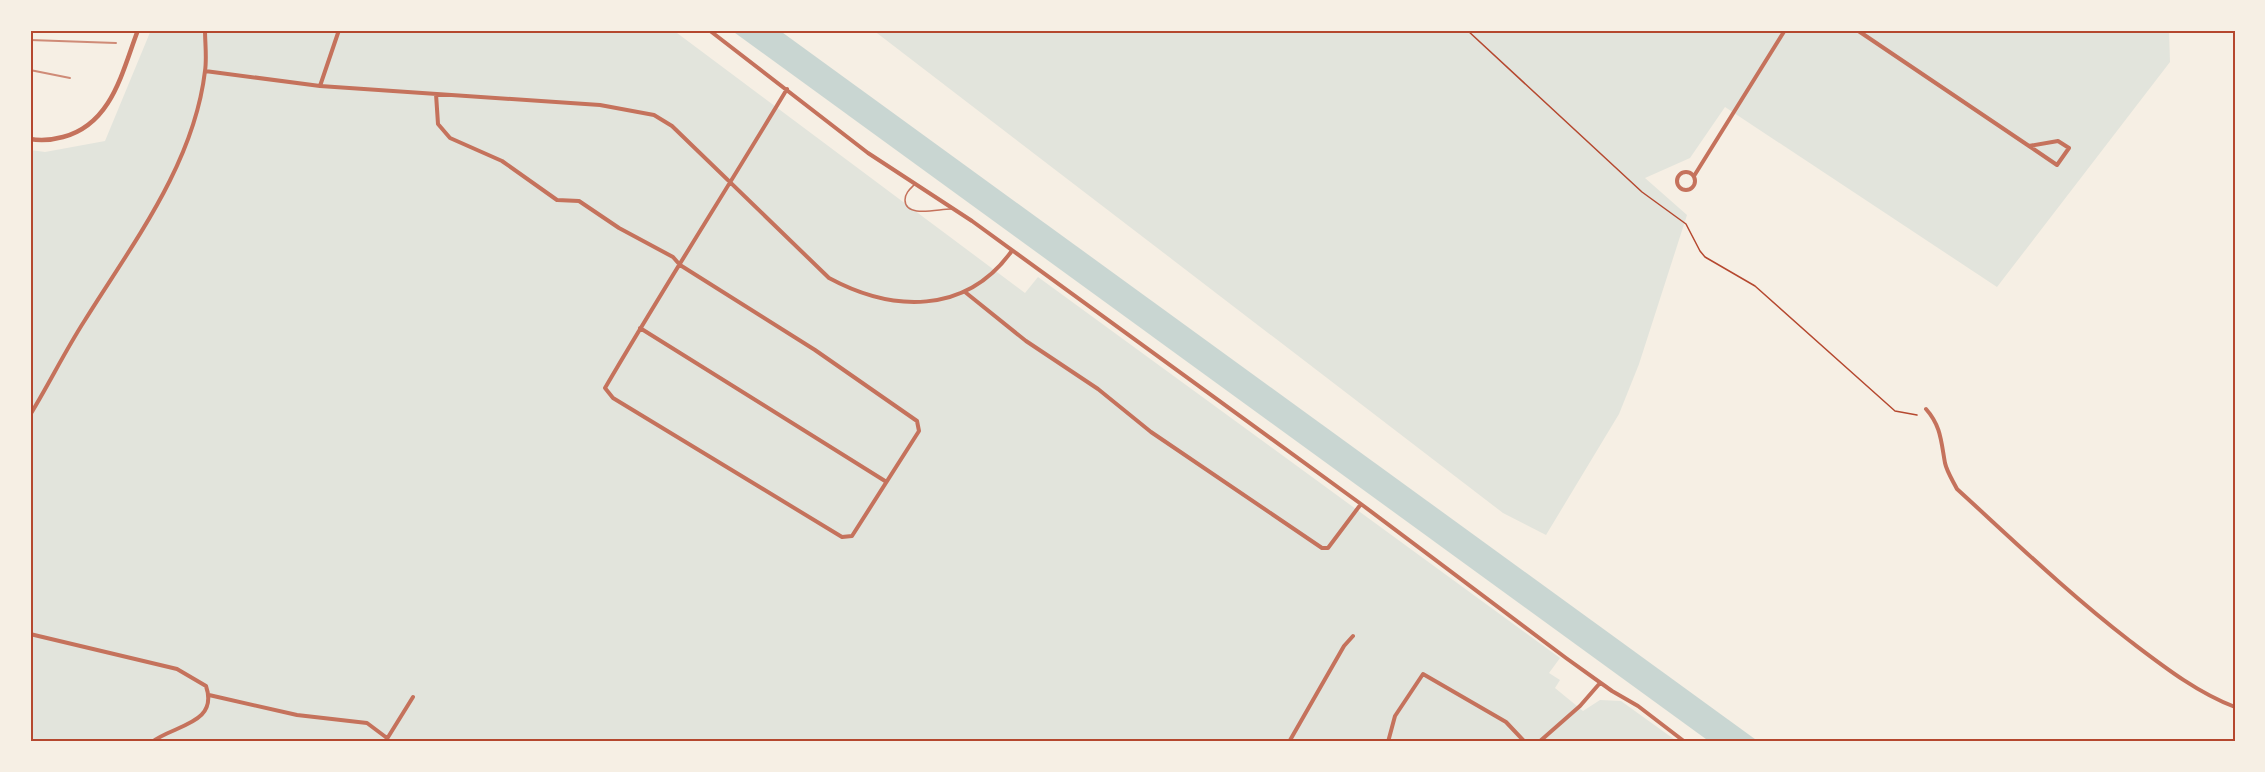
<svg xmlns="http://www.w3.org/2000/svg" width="2265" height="772" font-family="Raleway,sans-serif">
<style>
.green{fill:#e2e4dc}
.water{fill:#c9d6d2}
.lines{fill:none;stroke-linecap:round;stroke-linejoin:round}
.path{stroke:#b5482f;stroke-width:1.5}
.service{stroke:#c5725c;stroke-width:1.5}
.minor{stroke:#c5725c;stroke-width:4}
.tertiary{stroke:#c5725c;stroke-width:4.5}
.rail{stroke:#cf8b77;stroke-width:2}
.neatline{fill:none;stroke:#b5482f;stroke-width:2}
</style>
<rect width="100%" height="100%" fill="#f6efe4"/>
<path class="green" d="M151,30h522l352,263 13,-16 522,381 -11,15 11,7 -5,8 28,23 17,-11 21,1 57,41h-1648v-592l15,2 60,-11z
M873,30h1296l1,32 -173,225 -272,-180 -35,51 -45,20 42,37 -48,149 -20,50 -73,121 -43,-22z"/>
<path class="water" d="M731,30h48l980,712h-49z"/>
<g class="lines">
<path class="path" d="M1467,30l175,162 44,32 14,27 5,6 50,29 140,125 22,4"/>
<path class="service" d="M915,184c-5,5 -10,9 -10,16 0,19 36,8 47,9"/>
<path class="minor" d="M709,30l159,123 104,68 389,283 205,154 46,33 26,15 47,36
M1857,30l172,116 28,19 12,-17 -11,-7 -29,5
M205,71l115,15 280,19 54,10 18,11 157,152c63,34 136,37 182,-26
M320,86l19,-56
M436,94l2,30 12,14 52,23 55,39 22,1 40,27 54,29 7,8 135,85 102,71 2,10 -67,105 -10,1 -229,-139 -8,-10c59,-101 122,-199 182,-299
M1677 181a9 9 0 1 1 18 0a9 9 0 1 1-18 0Z
M1694,176l91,-146
M965,292l61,49 72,48 53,43 171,116h6l33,-44
M640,328l245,153
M1926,409c15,17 15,32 19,54 2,9 8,18 12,26 57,52 112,105 173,152 33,25 66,51 105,66
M30,415c19,-31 35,-64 55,-95 48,-77 109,-156 120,-249 2,-13 0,-28 0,-41
M30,634l147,35 29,17c13,38 -32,39 -54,56
M209,695l88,20 70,8 20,15
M385,742l28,-45
M1289,742l55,-96 9,-10
M1388,742l7,-26 28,-42 83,48 19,20
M1539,742l41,-36 20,-23"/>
<path class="tertiary" d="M30,139c11,2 22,1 33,-2 49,-13 59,-65 75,-107"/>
<path class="rail" d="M30,40l86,3
M30,70l40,8"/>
</g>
<rect width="2265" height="772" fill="none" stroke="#f6efe4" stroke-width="63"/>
<rect x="32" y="32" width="2202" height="708" class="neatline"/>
</svg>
